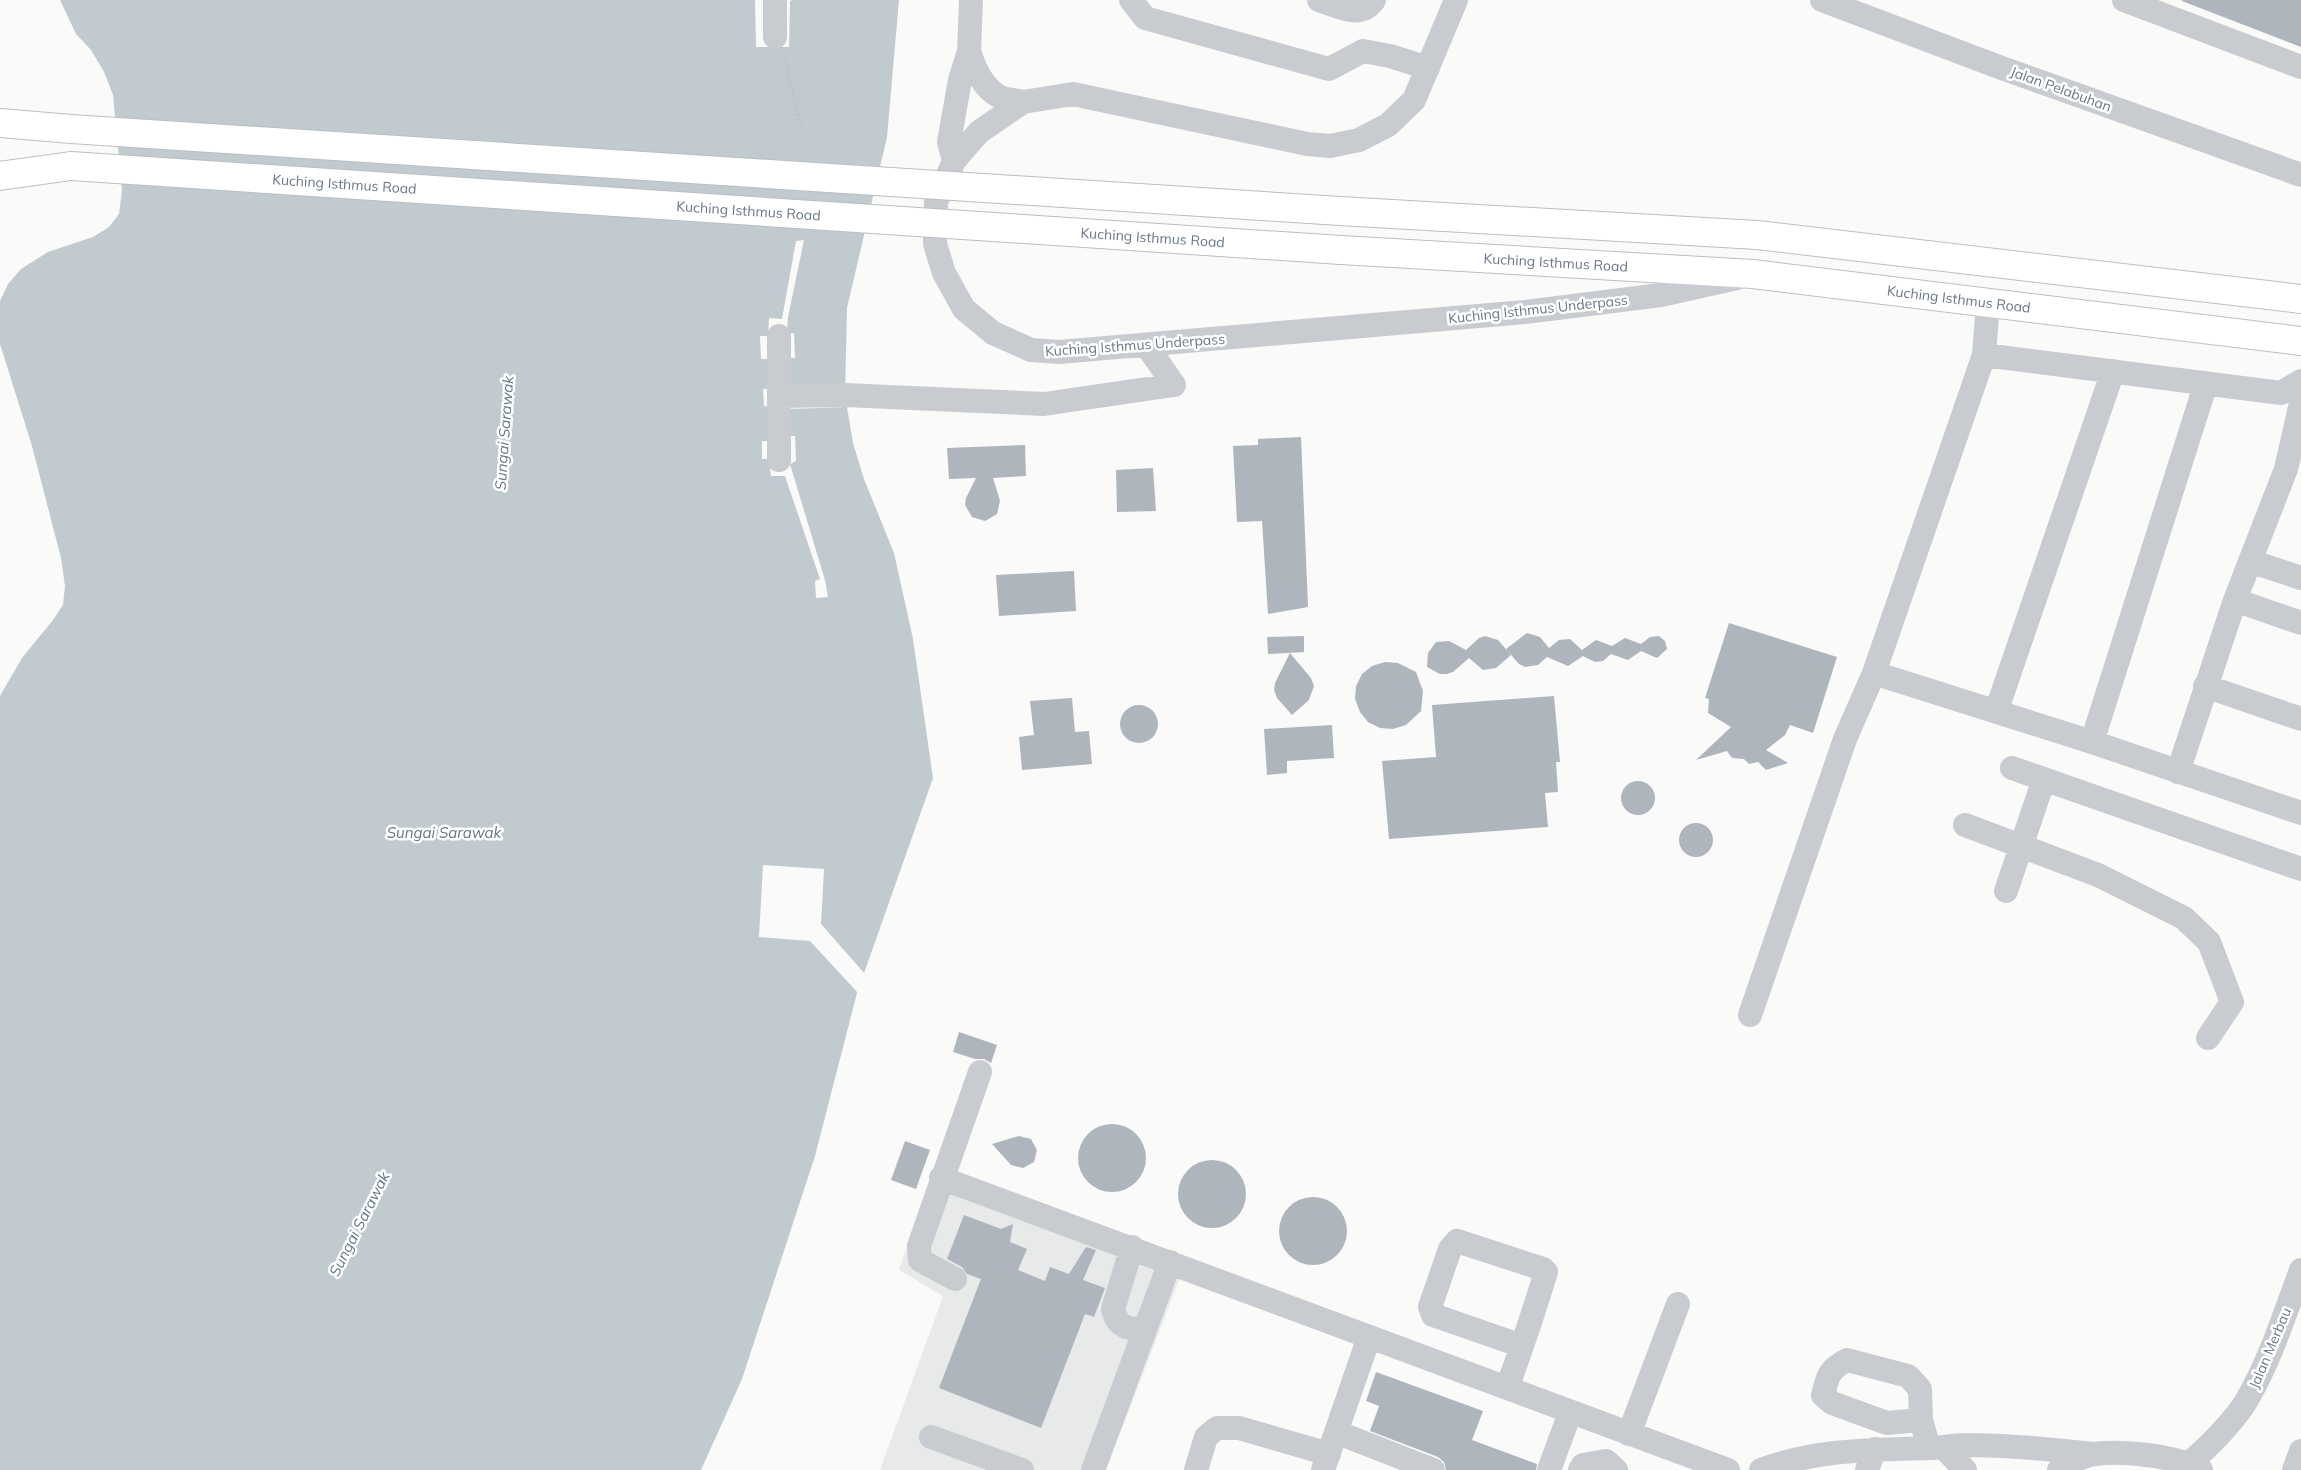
<svg xmlns="http://www.w3.org/2000/svg" width="2301" height="1470" font-family="Mulish,sans-serif">
<style>
.built{fill:#e8e9e9}
.water{fill:#c1cacf}
.pier{fill:#fafaf8}
.building{fill:#afb5bd}
.lines{fill:none;stroke-linecap:round;stroke-linejoin:round}
.major-casing{stroke:#bbbec3;stroke-width:30}
.path{stroke:#c0c2c5;stroke-width:3;stroke-dasharray:2.5 2.5;stroke-linecap:butt}
.minor{stroke:#c8cbcf;stroke-width:24}
.major{stroke:#fff;stroke-width:28}
.major-bridge-casing{stroke:#bbbec3;stroke-width:30;stroke-linecap:butt}
.major-bridge{stroke:#fff;stroke-width:28}
.labels{text-anchor:middle;dominant-baseline:central;stroke-width:5;stroke-linejoin:round;paint-order:stroke}
.street-label{font-size:14px;fill:#697789;stroke:#fff}
.water-label{font-size:15px;font-style:italic;fill:#657783;stroke:#fff}
</style>
<rect width="100%" height="100%" fill="#fafaf8"/>
<path class="built" d="M930,1182l251,93 -75,195h-226l63,-174 -44,-26z"/>
<path class="water" d="M60,0h839l-12,137 -40,171 -2,87 8,48 11,36 30,74 19,86 20,139 -76,215 -42,163 -73,223 -41,91h-701v-774l22,-38 31,-38 10,-15 2,-19 -4,-28 -29,-112 -32,-102v-43l8,-17 13,-15 27,-17 45,-15 16,-10 10,-13 3,-24 -9,-95 -9,-23 -13,-22 -15,-16z"/>
<path class="pier" d="M755,0h38l-3,1 -1,46h-33z
M804,240l-16,77 -1,16h7l1,25h-5l-3,28 58,-1 1,22 -57,2v27h6l1,25 -6,3 35,116 3,17 -12,1 -1,-17 5,-2 -35,-103h-14l-2,-17h-7v-18h7l-1,-35h-4l-1,-17h8l-2,-30h-8l-1,-23h8l1,-18 13,1 14,-78z
M763,865l61,4 -3,55 44,50 -7,19 -48,-52 -51,-4z"/>
<path class="building" d="M2182,0h119v47l-119,-46z
M1301,437l7,170 -40,7 -6,-93 -25,1 -4,-76 25,-1v-6z
M1025,445l1,31 -33,2 7,23 -3,13 -12,7 -13,-4 -7,-12 1,-7 10,-20 -27,1 -2,-31z
M1153,468l3,43 -39,1 -1,-42z
M1074,571l2,40 -77,5 -3,-41z
M1729,623l108,34 -24,76 -23,-8 -5,10 -19,15 22,13 -22,7 -8,-8 -9,2 -5,-5 -12,-1 -5,-7 -31,9 35,-33 -23,-14 1,-14 -4,-1z
M1527,633l13,4 9,11 10,-8 11,-1 12,11 14,-10 16,6 13,-8 16,6 9,-7 9,-1 6,5 2,8 -10,9 -16,-7 -13,9 -17,-6 -8,7 -8,1 -12,-6 -15,10 -21,-9 -9,8 -13,2 -6,-3 -13,-15z
M1304,636v16l-36,2 -1,-17z
M1485,636l13,4 13,15 -15,13 -13,2 -14,-12 -16,14 -6,2h-7l-13,-7 1,-14 8,-11 13,-1 17,9 13,-12z
M1290,653l21,25 3,8 -5,14 -17,15 -15,-17 -3,-8 1,-7z
M1385,662l13,1 18,9 7,19 -2,20 -15,14 -13,4 -13,-1 -12,-6 -8,-10 -5,-13 1,-13 6,-12 10,-8z
M1554,696l6,66h-4l2,30 -13,1 3,34 -159,12 -7,-78 54,-4 -4,-52z
M1072,698l3,34 14,-1 3,33 -70,6 -3,-33 15,-2 -4,-34z
M1120 724a19 19 0 1 1 38 0a19 19 0 1 1-38 0Z
M1332,725l2,33 -47,3v12l-20,2 -3,-46z
M1621 798a17 17 0 1 1 34 0a17 17 0 1 1-34 0Z
M1679 840a17 17 0 1 1 34 0a17 17 0 1 1-34 0Z
M959,1032l38,13 -6,18 -7,-4h-9l-22,-7z
M1078 1158a34 34 0 1 1 68 0a34 34 0 1 1-68 0Z
M1019,1136l12,3 6,11 -3,12 -11,6 -12,-3 -19,-21z
M905,1141l25,9 -14,39 -25,-9z
M1178 1194a34 34 0 1 1 68 0a34 34 0 1 1-68 0Z
M1279 1231a34 34 0 1 1 68 0a34 34 0 1 1-68 0Z
M964,1215l37,14 12,-5 -3,18 17,7 -9,21 27,11 5,-14 19,7 17,-27 10,3 -13,30 22,8 -11,29 -9,-3 -44,114 -102,-40 42,-109 -14,-5 -5,-7 -15,-8z
M1376,1372l107,39 -11,29 65,24 -1,6h-90l-2,-8 -6,-5 -68,-26 9,-25 -13,-5z"/>
<g class="lines">
<defs>
<g id="major">
<path d="M0,123l71,6"/>
<path d="M0,176l71,-10"/>
<path d="M1340,211l417,24 544,64"/>
<path id="s1" d="M1341,250l412,24 548,67"/>
</g>
</defs>
<use href="#major" class="major-casing"/>
<path class="path" d="M784,55l17,71"/>
<path class="minor" d="M775,0v37
M1131,0l14,18 184,51 34,-18 27,5 38,12
M1319,0c19,6 41,20 55,0
M1456,0l-42,100 -26,25 -29,15 -29,6 -23,-2 -234,-50 -50,8 -44,30 -25,29 -18,41 -1,42 9,29 20,36 29,24 38,17 28,2 466,-40 136,-17 76,-17
M1822,0l177,67 302,108
M2124,0l177,67
M969,51c5,17 14,37 31,46 6,3 16,3 23,5
M954,161l-5,-19 11,-62 9,-29 2,-51
M1984,355l297,38 20,-12
M779,396l66,-1 199,9 130,-19 -27,-39
M779,460v-124
M2250,561l51,17
M2235,600l66,23
M1874,673l218,69 209,71
M2205,686l96,33
M1996,712l117,-341
M2092,742l114,-359
M2012,768l289,101
M2178,772l57,-172 51,-131 15,-66
M1965,825l133,50 86,43 25,24 23,60 -24,36
M2006,891l38,-112
M1750,1015l95,-276 29,-66 110,-318 4,-52
M941,1178l787,292
M1132,1247l-19,62c4,18 16,22 33,18
M955,1279l-35,-19 -1,-14 61,-174
M1507,1388c14,-38 27,-77 39,-116l-3,-3 -86,-28 -7,8 -20,58 3,8 89,31
M1921,1420l-34,3 -55,-20 -9,-8c5,-19 5,-25 24,-35l61,16 12,13 1,31 8,28
M1336,1432l97,38
M1629,1434l49,-130
M931,1437l91,33
M1943,1447l22,23
M2189,1463c18,-14 48,-45 59,-65 23,-40 37,-85 53,-128
M1093,1470l77,-208
M1196,1470l10,-33 11,-9h22l90,26
M1323,1470l46,-133
M1549,1470l21,-57
M1580,1470l3,-5 23,-4 10,9
M1761,1470c55,-21 111,-20 169,-22 11,0 22,-3 34,-3 43,0 86,4 129,9
M1867,1470l8,-21
M2059,1470c10,-6 24,-15 36,-16 28,-4 81,2 106,16
M2294,1470l7,-19"/>
<use href="#major" class="major"/>
<defs>
<g id="major-bridge">
<path d="M71,129l1269,82"/>
<path id="s2" d="M71,166l1270,84"/>
</g>
</defs>
<use href="#major-bridge" class="major-bridge-casing"/>
<use href="#major-bridge" class="major-bridge"/>
</g>
<g class="labels">
<g class="street-label">
<text transform="translate(2061 89) rotate(20)">Jalan Pelabuhan</text>
<text stroke="none"><textPath href="#s2" startOffset="274">Kuching Isthmus Road</textPath></text>
<text stroke="none"><textPath href="#s2" startOffset="679">Kuching Isthmus Road</textPath></text>
<text stroke="none"><textPath href="#s2" startOffset="1084">Kuching Isthmus Road</textPath></text>
<text stroke="none"><textPath href="#s1" startOffset="215">Kuching Isthmus Road</textPath></text>
<text stroke="none"><textPath href="#s1" startOffset="620">Kuching Isthmus Road</textPath></text>
<text transform="translate(1538 309) rotate(-6)">Kuching Isthmus Underpass</text>
<text transform="translate(1135 345) rotate(-4)">Kuching Isthmus Underpass</text>
<text transform="translate(2270 1348) rotate(-67)">Jalan Merbau</text>
</g>
<g class="water-label">
<text transform="translate(504 433) rotate(-86)">Sungai Sarawak</text>
<text x="444" y="832">Sungai Sarawak</text>
<text transform="translate(359 1224) rotate(-63)">Sungai Sarawak</text>
</g>
</g>
</svg>
